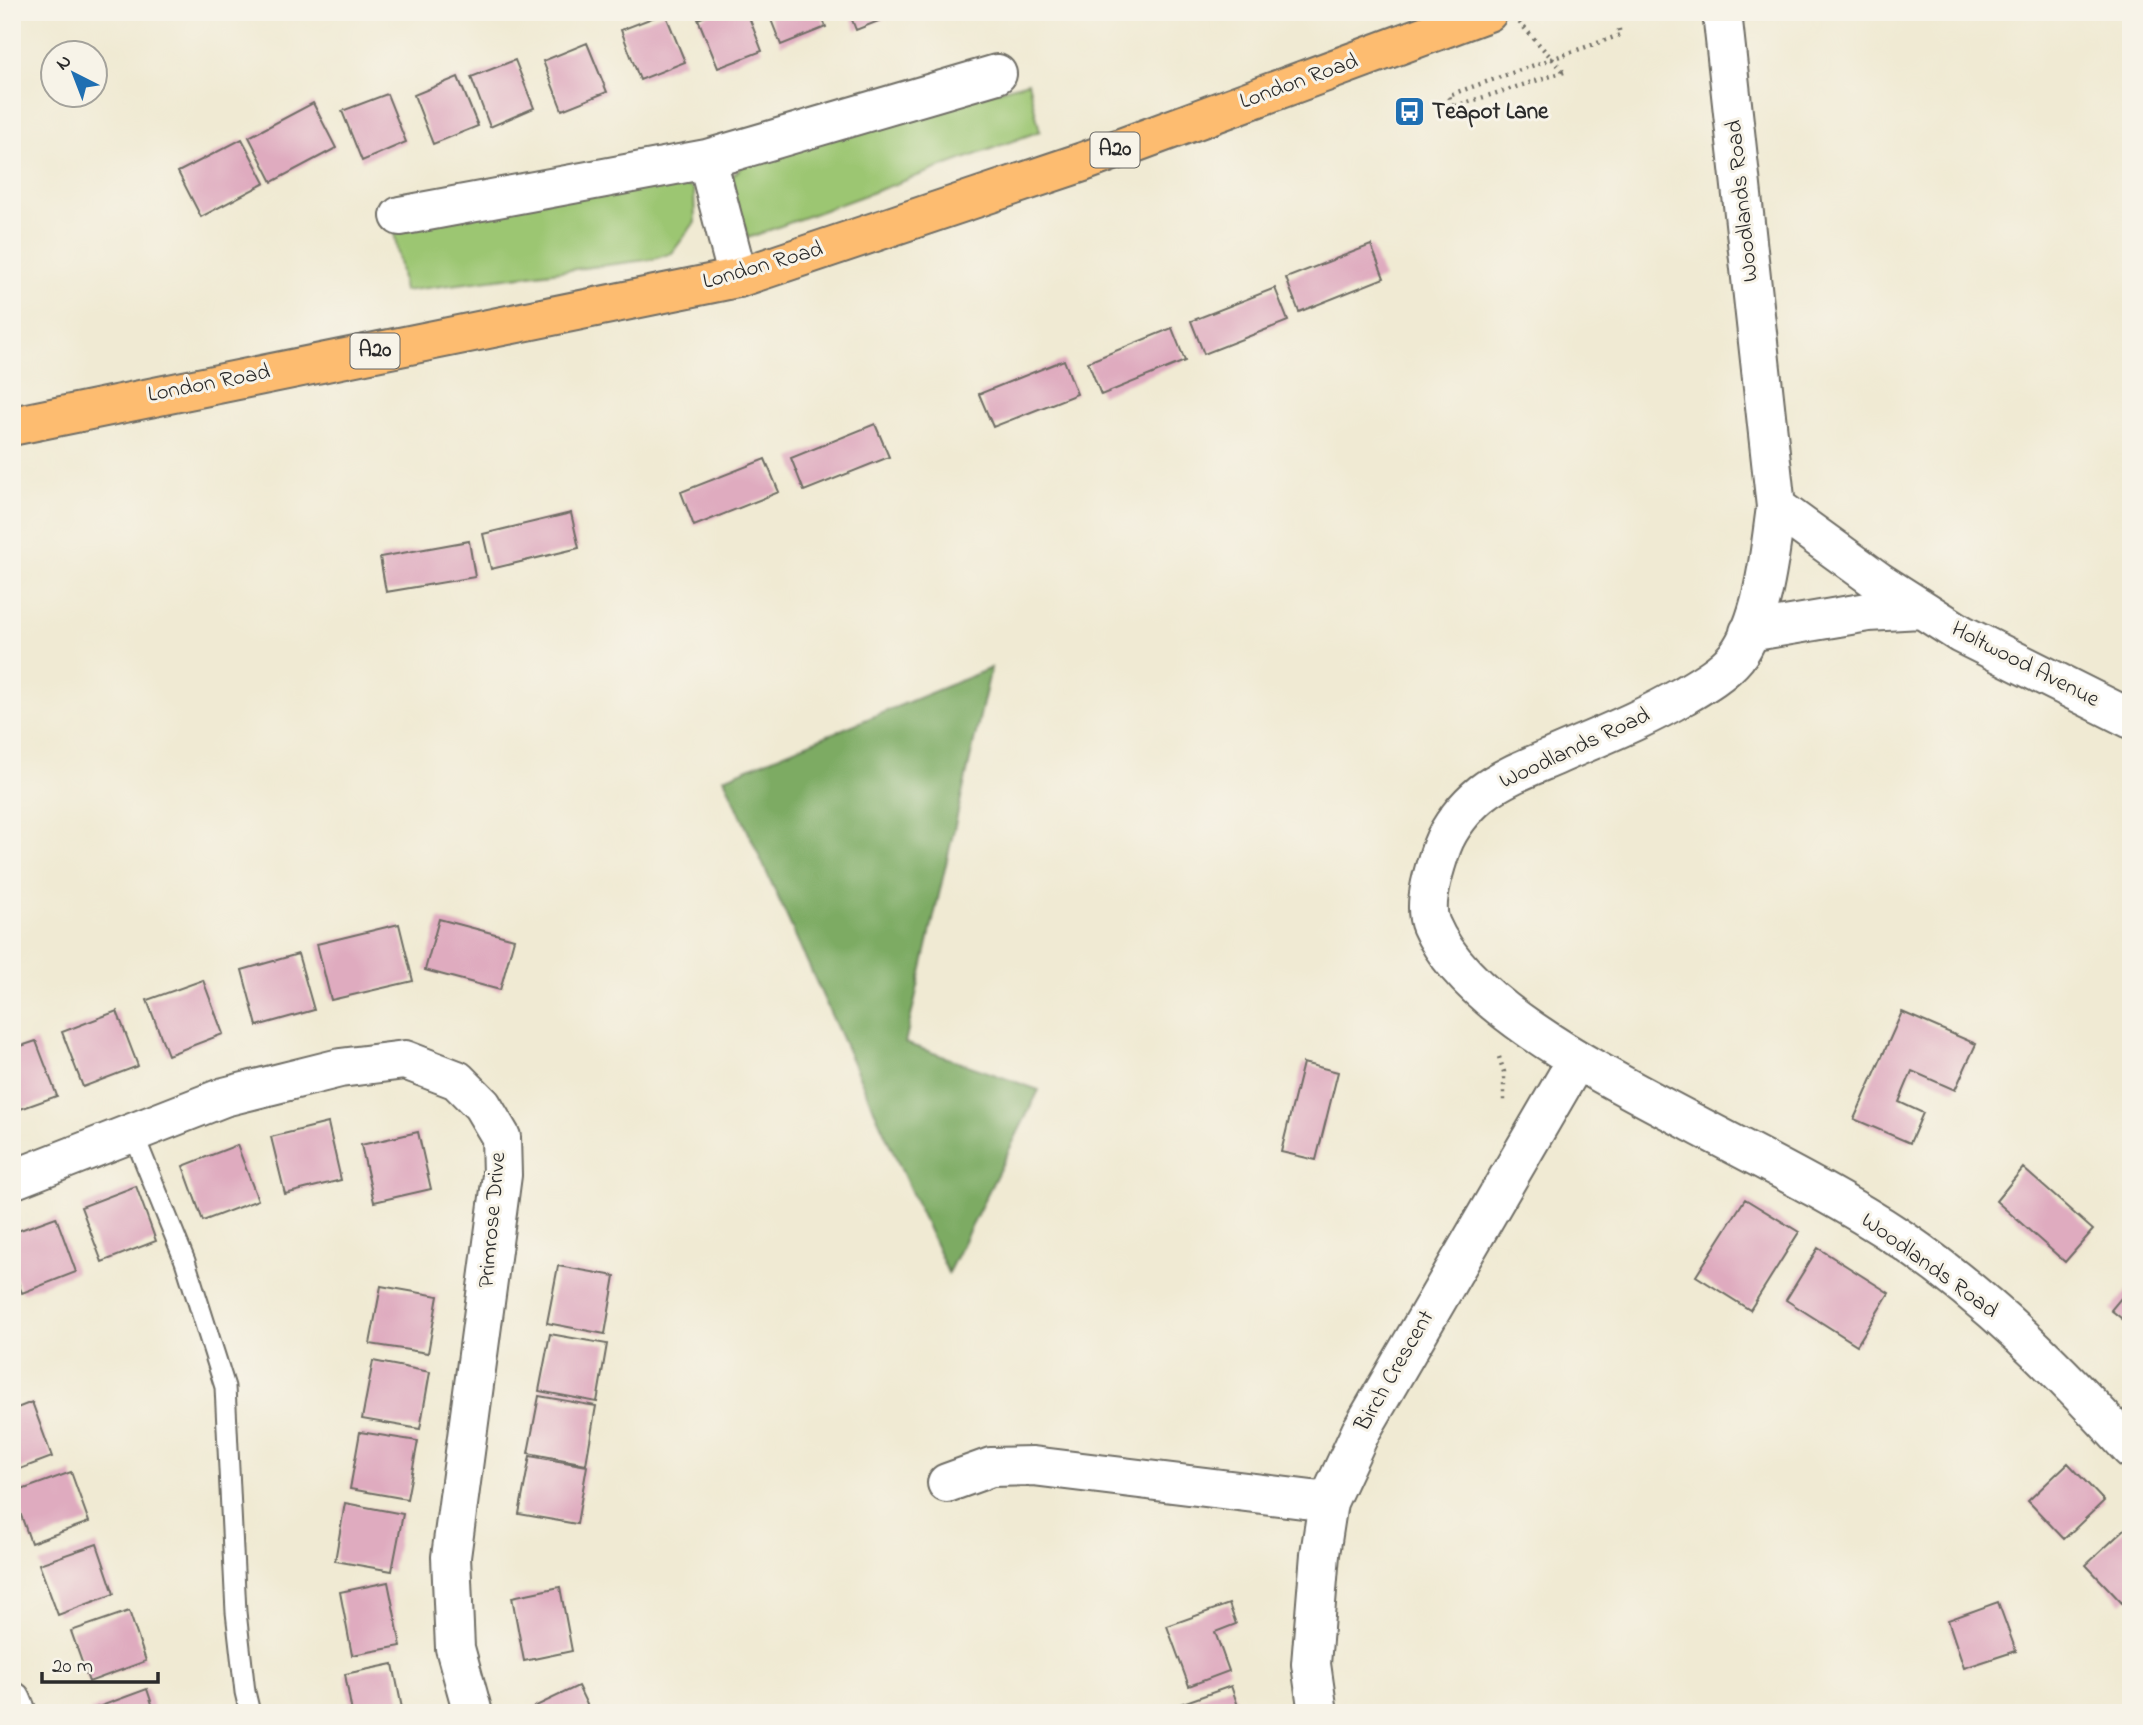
<svg xmlns="http://www.w3.org/2000/svg" width="2143" height="1725" font-family="'Indie Flower',sans-serif">
<style>
.green{fill:#9cc672;stroke:#64784e;stroke-width:2}
.forest{fill:#7dab64;stroke:#546b48;stroke-width:2}
.building{fill:#dfabbf}
.lines{fill:none;stroke-linecap:round;stroke-linejoin:round}
.service-casing{stroke:#706e66;stroke-width:23}
.minor-casing{stroke:#706e66;stroke-width:42}
.primary-casing{stroke:#706e66;stroke-width:42}
.path{stroke:#706e66;stroke-width:4.5;stroke-dasharray:2 5;stroke-linecap:butt}
.service{stroke:#fff;stroke-width:19}
.minor{stroke:#fff;stroke-width:38}
.primary{stroke:#fdbc70;stroke-width:38}
.path-bridge{stroke:#706e66;stroke-width:4.5;stroke-dasharray:2 5;stroke-linecap:butt}
.labels{text-anchor:middle;dominant-baseline:central;stroke-width:6;stroke-linejoin:round;paint-order:stroke}
.shield{fill:#f7f3e8;stroke:#686764;stroke-width:2}
.shield-label{font-size:21px;font-weight:bold;fill:#2b2b2b}
.street-label{font-size:23px;fill:#2b2b2b;stroke:#f7f3e8}
.poi-label{font-size:23px;font-weight:bold;fill:#2b2b2b;stroke:#f7f3e8;text-anchor:start}
</style>
<rect width="100%" height="100%" fill="#f7f3e8"/>
<filter id="ink" filterUnits="userSpaceOnUse"><feTurbulence type="fractalNoise" baseFrequency=".0143" numOctaves="2"/><feDisplacementMap in="SourceGraphic" scale="14" xChannelSelector="R" yChannelSelector="G"/><feConvolveMatrix kernelMatrix="1 2 1 2 8 2 1 2 1" color-interpolation-filters="sRGB"/></filter>
<filter id="wash" filterUnits="userSpaceOnUse"><feTurbulence type="fractalNoise" baseFrequency=".00686" numOctaves="4" result="noise"/><feDisplacementMap in="SourceGraphic" scale="28" xChannelSelector="R" yChannelSelector="G"/><feGaussianBlur stdDeviation="1.57" result="paint"/><feColorMatrix in="noise" values="0 0 0 0 0 0 0 0 0 0 0 0 0 0 0 0 0 1.4 0 .05"/><feComposite in="paint" operator="in"/></filter>
<g filter="url(#wash)">
<rect width="100%" height="100%" fill="#f0ead3"/>
<path class="green" d="M1028,82l12,49 -292,107 -19,-59 18,-17z
M672,175l22,15 1,32 -23,31 -18,6 -250,32 -10,-60z"/>
<path class="forest" d="M991,668l-86,375 134,47 -91,183 -224,-495z"/>
<g id="blocks">
<path class="building" d="M715,12h32l15,39 -44,17 -20,-49z
M768,12h52l6,15 -45,18z
M849,12h52l-45,18z
M665,13l20,49 -45,18 -19,-50z
M587,43l20,49 -45,18 -19,-49z
M515,60l19,48 -44,19 -19,-50z
M458,77l20,49 -45,18 -19,-49z
M387,94l19,48 -44,19 -20,-50z
M313,103l23,45 -64,34 -23,-45z
M242,139l23,44 -64,34 -23,-45z
M1371,245l13,33 -85,34 -13,-34z
M1275,288l13,33 -84,33 -13,-33z
M1172,328l13,33 -84,34 -13,-33z
M1064,360l13,34 -84,33 -14,-33z
M875,424l14,33 -85,34 -13,-33z
M765,459l14,33 -85,34 -13,-34z
M571,513l8,35 -88,21 -8,-35z
M469,541l6,36 -89,15 -6,-35z
M439,919l75,20 -14,51 -75,-20z
M399,924l14,57 -82,19 -14,-56z
M298,954l16,56 -57,16 -15,-56z
M203,980l20,54 -55,21 -21,-55z
M117,1011l21,55 -55,21 -21,-55z
M1902,1012l74,32 -21,46 -43,-19 -13,31 24,11 -13,30 -56,-24z
M36,1041l21,55 -45,16v-63z
M1303,1063l35,9 -22,88 -35,-8z
M328,1123l13,57 -56,14 -14,-57z
M418,1132l13,57 -57,13 -13,-57z
M237,1145l21,55 -55,21 -20,-55z
M2023,1168l70,62 -28,32 -69,-61z
M136,1186l20,55 -54,21 -21,-55z
M1745,1199l54,33 -49,78 -54,-34z
M56,1217l20,55 -54,21 -10,-26v-34z
M1818,1248l71,45 -32,52 -71,-45z
M558,1266l57,10 -10,58 -58,-11z
M381,1286l57,10 -10,57 -58,-9z
M2131,1286v40l-20,-16z
M550,1334l57,10 -10,58 -58,-11z
M373,1361l57,11 -10,57 -58,-10z
M539,1396l57,10 -10,58 -58,-11z
M32,1402l20,55 -40,15v-62z
M360,1432l58,9 -11,58 -57,-10z
M530,1456l57,10 -10,58 -58,-10z
M2068,1463l36,38 -40,38 -36,-38z
M71,1472l18,50 -58,21 -18,-50z
M345,1503l58,11 -11,57 -57,-10z
M2126,1528l5,5v62l-9,8 -36,-38z
M97,1544l17,50 -56,21 -19,-51z
M388,1582l13,64 -49,9 -12,-63z
M560,1587l12,64 -48,10 -12,-64z
M1998,1602l18,49 -52,17 -16,-48z
M1229,1604l7,20 -21,8 14,39 -40,15 -22,-60z
M129,1611l17,50 -57,21 -18,-51z
M393,1664l10,49h-51l-7,-39z
M578,1686l13,27h-55l-2,-6z
M1231,1686l7,20 -17,7h-51l-1,-5z
M147,1689l8,24h-64l-1,-3z"/>
</g>
</g>
<g filter="url(#ink)">
<use href="#blocks" fill-opacity="0" stroke="#706e66" stroke-width="2"/>
<g class="lines">
<defs>
<path id="service" d="M133,1133l52,128 40,126 11,225 9,80 5,21"/>
<path id="minor" d="M1722,12l54,495c-6,44 -12,113 -40,150 -13,16 -36,29 -53,39 -41,24 -85,41 -128,60 -23,10 -53,21 -73,37 -16,13 -33,34 -40,53 -7,20 -20,58 -11,79 36,85 184,156 262,198 70,37 143,73 208,116 86,59 160,132 230,210
M707,159l31,119
M400,216l307,-57 290,-85
M1776,507l102,74 83,53 170,85
M1749,632l119,-20 52,-3
M12,1180l212,-83 116,-29 65,-8 52,20 25,25 19,32 1,38 -51,382 4,91 18,65
M947,1483l44,-16 42,-1 295,36
M12,1701l5,12
M1318,1713l-7,-49 9,-110 8,-52 33,-71 215,-370"/>
<path id="primary" d="M12,426l726,-148 345,-116 405,-150"/>
</defs>
<use href="#service" class="service-casing"/>
<use href="#minor" class="minor-casing"/>
<use href="#primary" class="primary-casing"/>
<path class="path" d="M1564,72l-112,35 -3,-12 171,-60 -2,-10
M1499,1057l5,15v31"/>
<use href="#service" class="service"/>
<use href="#minor" class="minor"/>
<use href="#primary" class="primary"/>
<path class="path-bridge" d="M1510,12l54,60"/>
</g>
</g>
<defs>
<symbol id="bus-square" viewBox="-11 -11 22 22"><rect x="-9" y="-9" width="18" height="18" rx="4" fill="#1f6fb2" stroke="#f7f3e8"/><path d="M-5-6H5V4H4V6H2V4H-2V6H-4V4H-5ZM-3.5-4V0h7V-4ZM-3.5 1.2v1.5H-2V1.2ZM2 1.2v1.5H3.5V1.2Z" fill="#fff"/></symbol>
</defs>
<g fill-rule="evenodd">
<use href="#bus-square" x="1392" y="94" width="35" height="35"/>
</g>
<g class="labels">
<g class="shield">
<rect x="1090.5" y="132.5" width="49" height="35" rx="5"/>
<rect x="350.5" y="333.5" width="49" height="35" rx="5"/>
</g>
<g class="shield-label">
<text x="1115" y="150">A20</text>
<text x="375" y="351">A20</text>
</g>
<g class="street-label">
<text transform="translate(1299 82) rotate(-20)">London Road</text>
<text transform="translate(1743 201) rotate(-96)">Woodlands Road</text>
<text transform="translate(763 266) rotate(-16)">London Road</text>
<text transform="translate(209 384) rotate(-11)">London Road</text>
<text transform="translate(2025 665) rotate(27)">Holtwood Avenue</text>
<text transform="translate(1575 749) rotate(-25)">Woodlands Road</text>
<text transform="translate(493 1220) rotate(-85)">Primrose Drive</text>
<text transform="translate(1929 1266) rotate(36)">Woodlands Road</text>
<text transform="translate(1395 1371) rotate(-60)">Birch Crescent</text>
</g>
<g class="poi-label">
<text x="1432" y="112">Teapot Lane</text>
</g>
</g>
<rect width="2143" height="1725" fill="none" stroke="#f7f3e8" stroke-width="42"/>
<g transform="translate(74 74) rotate(318)"><circle r="33" fill="#f7f3e8" stroke="#a5a39c" stroke-width="2"/>
<path d="M0-5L12 26L0 18L-12 26Z" fill="#1f6fb2"/>
<text y="-10" font-size="19" font-weight="bold" text-anchor="middle" fill="#2b2b2b">N</text>
</g>
<path d="M42 1672v10h116v-10" fill="none" stroke="#2b2b2b" stroke-width="3.5"/>
<text x="52" y="1672" font-size="21" fill="#2b2b2b" stroke="#f7f3e8" stroke-width="5" paint-order="stroke">20 m</text>
</svg>
